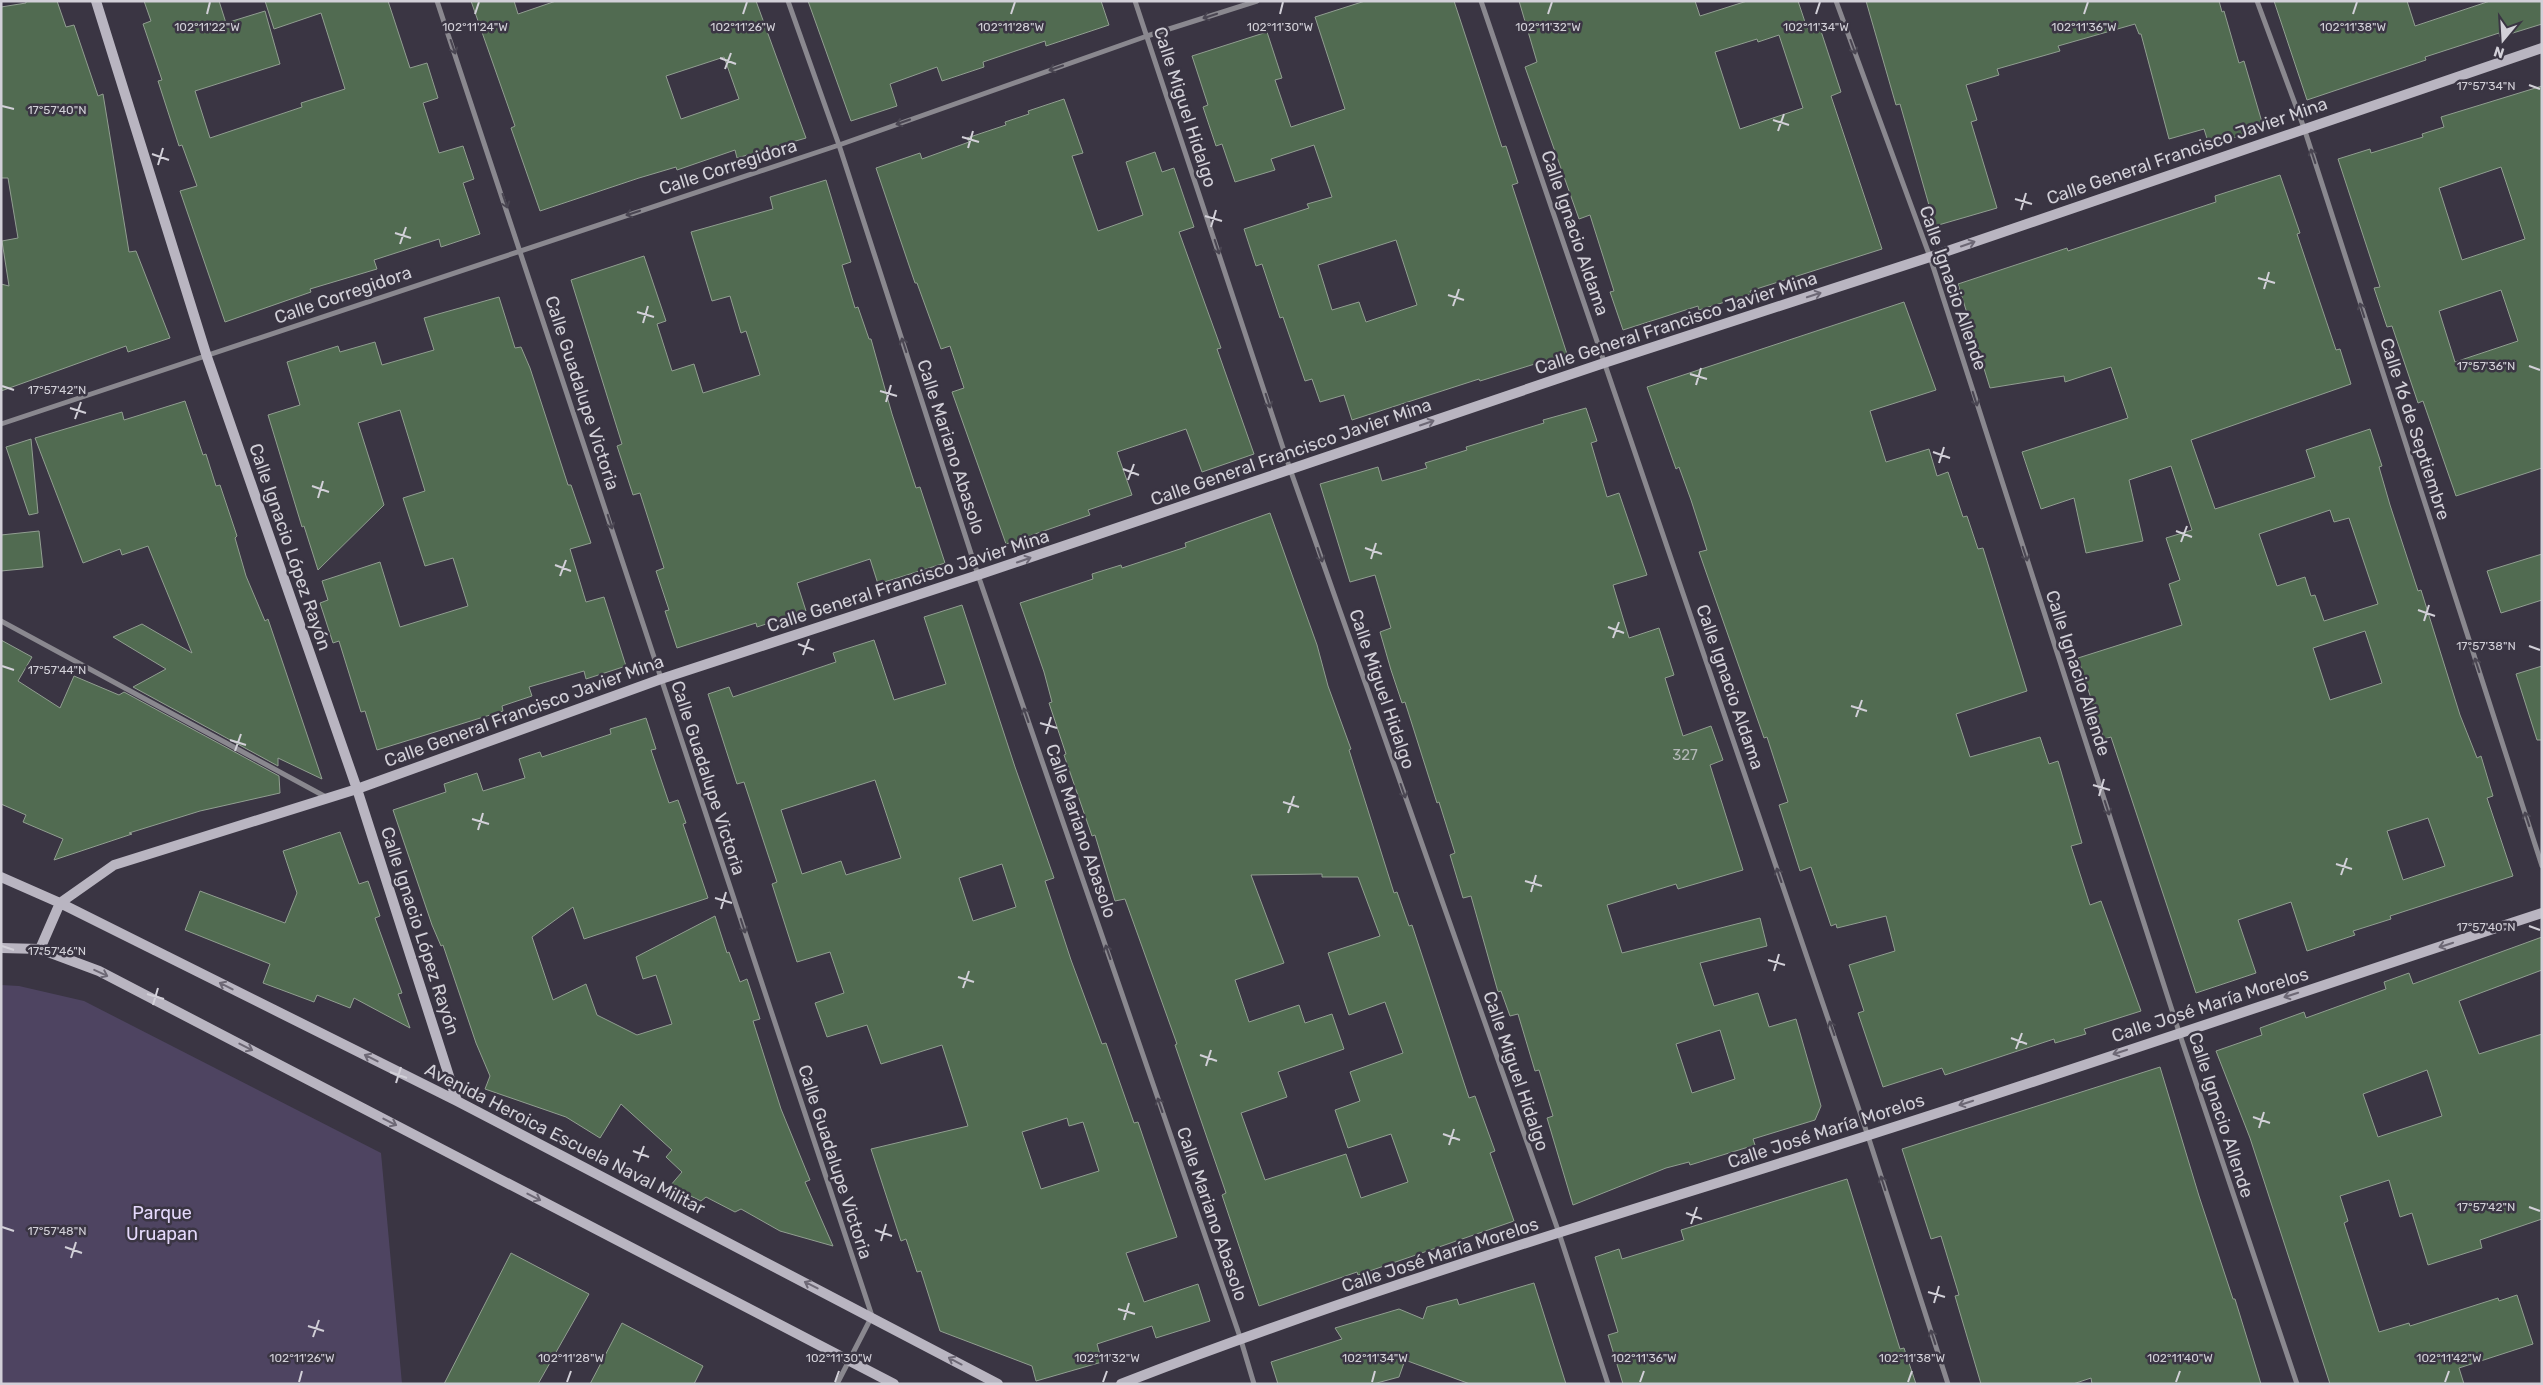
<svg xmlns="http://www.w3.org/2000/svg" width="2543" height="1385" font-family="Rubik,sans-serif">
<style>
.green{fill:#4e4461}
.building{fill:#516b51;stroke:#919e91;fill-rule:evenodd}
.lines{fill:none;stroke-linecap:round;stroke-linejoin:round}
.street{stroke:#8a888f;stroke-width:5}
.secondary{stroke:#b9b5c1;stroke-width:10}
.oneway{stroke:#4a4652}
.oneway2{stroke:#6d6875}
.ticks{fill:none;stroke:#d2d0d8;stroke-width:2}
.labels{text-anchor:middle;dominant-baseline:central;stroke-width:5;stroke-linejoin:round;paint-order:stroke}
.number-label{font-size:15px;fill:#b2b7b6}
.street-label{font-size:18px;fill:#d2d0d8;stroke:#3a3543}
.park-label{font-size:18px;fill:#e5d9fc;stroke:#3a3543}
.ticks-label{font-size:12px;text-anchor:middle;fill:#d2d0d8;stroke:#3a3543;stroke-width:5;stroke-linejoin:round;paint-order:stroke}
</style>
<rect width="100%" height="100%" fill="#3a3543"/>
<path class="green" d="M1,985l18,1 65,15 297,152 21,231h-401z"/>
<path class="building" d="M26,1h31l9,26 8,-2 24,71 5,-2 26,158 7,-1 34,87 -42,14 -2,-6 -125,45v-107l8,2 -7,-45 16,-3 -10,-60h-7v-171l25,-4z
M144,1h75l7,22 39,-12 15,53 -85,27 15,47 92,-31 -1,-4 44,-14 -24,-76 -47,16 -9,-28h123l22,67 17,-5 11,35 -15,5 16,50 24,-7 11,33 -11,4 17,51 -39,13 -2,-8 -65,21 3,9 -67,20 1,3 -86,30 -45,-131 17,-5 -15,-41 -3,1 -21,-65 4,-1 -19,-56 8,-3z
M471,1h43l4,13 38,-13h200l50,137 -69,20 -2,-8 -58,20 -1,-3 -37,11 -99,33 -29,-83 4,-2zM724,57l15,42 -58,20 -15,-43z
M808,1h293l8,24 -63,21 -1,-5 -62,21 1,5 -42,14 -5,-14 -47,17 7,22 -46,15z
M1365,1h89l48,146 4,-1 12,37 -6,2 55,169 -87,27 -1,-2 -127,41 -8,-25 -24,7 -8,-23 -7,2 -22,-64 -3,1 -18,-54 -6,2 -12,-37 65,-21 -2,-4 25,-7 -18,-52 -43,14 4,11 -40,12 -13,-38 -6,2 -13,-39 5,-2 -16,-49 75,-24 15,46 -7,2 16,47 54,-18 -30,-92zM1396,240l21,65 -51,17 -7,-20 -27,8 -14,-45z
M1519,1h176l5,15 47,-15h51l9,27 12,-3 22,67 -10,4 51,153 -132,42 1,3 -52,16 -1,-4 -75,24 -13,-38 4,-1 -24,-76 -11,4 -54,-152 12,-5zM1779,35l24,73 -63,21 -25,-77 42,-13 1,3z
M1866,1h353l3,11 2,-1 15,52 5,-2 20,68 -55,16 -5,-16 -35,10 -28,-105h-2l-4,-10 -77,22 2,5 -63,18 2,6 -33,10 11,35 -6,2 26,86 -62,18 -35,-122 -4,1z
M2274,1h133l8,25 75,-25h52v23l-42,13 -1,-4 -74,24 1,3 -119,40z
M2542,86v382l-86,28 -33,-95 -5,2 -26,-77 -5,1 -13,-39 6,-1 -42,-128 32,-10 1,4 52,-16 -1,-3 22,-7 -3,-10zM2501,167l24,72 -63,21 -23,-72zM2501,290l17,51 -63,21 -16,-51z
M1064,99l19,54 -11,3 26,75 45,-16 -17,-53 29,-10 7,20 12,-4 20,59 -15,5 42,116 -4,1 37,105 -52,18 -16,-43 -69,23 15,43 -44,15 2,5 -84,29 -54,-152 12,-4 -14,-42 -9,3 -24,-66h-2l-39,-115 44,-15 2,6 47,-17 -2,-4 39,-13 -1,-3 24,-8 -1,-3z
M2280,175l20,58 -3,1 39,116 4,-1 11,35 -160,56 24,69 100,-32 -9,-27 64,-21 12,37 -3,1 11,38 28,86 3,-1 39,125 17,43 4,-2 12,40 -6,2 26,78 -123,40 1,3 -38,12 2,4 -48,16 -16,-49 -53,18 18,53 -60,20 -85,-256 -7,2 -26,-81 104,-33 -13,-41 11,-4 -14,-42 26,-8 -21,-64 -42,14 14,61 -57,12 -12,-55 -33,11 -19,-57 106,-34 -17,-51 -46,15 -1,-6 -74,12 -32,-104 109,-36 1,3 148,-49 -1,-6zM2330,510l4,12 15,-4 29,86 -54,17 -9,-26 -4,1 -6,-19 -28,9 -18,-52zM2365,631l17,52 -52,17 -17,-52zM2428,818l17,48 -42,14 -16,-49z
M826,180l25,82 -9,3 13,43 3,-1 11,32h2l21,75 24,74 4,-1 25,76 -67,21 -8,-25 -73,24 9,28 -49,16 -1,-4 -79,25 -12,-37 4,-1 -13,-39 8,-3 -24,-75 -7,2 -16,-49 5,-2 -51,-164 73,-24 22,65 -9,3 15,47 22,-7 9,29 57,-18 -14,-44 -5,2 -11,-37 -18,5 -21,-69 82,-23 -3,-12z
M499,297l16,51 6,-1 9,21 38,117h3l20,58 -21,6 16,53 18,-5 22,69 -40,13 -2,-8 -55,16 3,9 -30,10 1,5 -126,39 -12,-39 -4,1 -22,-71 -6,2 -13,-40 8,-3 -6,-19 58,-19 20,65 68,-21 -15,-48 -28,8 -22,-68 22,-7 -25,-81 -42,13 26,82 -66,65 -14,-44 -2,1 -34,-112 32,-10 -13,-43 51,-16 2,6 35,-10 7,23 52,-15 -10,-32z
M1904,302l32,88 -66,21 16,51 43,-13 8,27 11,-4 15,45 4,-1 11,33 5,-1 44,143 -71,23 14,43 70,-20 9,27 9,-3 24,82 -11,3 19,59 11,-4 40,110 -57,18 2,5 -31,9 -1,-4 -109,36 -3,-7 -59,19 -25,-74 6,-2 -15,-46 46,-14 -9,-35 -49,12 -1,-4 -5,2 -20,-59 -11,4 -21,-66 9,-3 -21,-65 -3,1 -65,-186 8,-2 -16,-50 -12,-33 -3,2 -29,-82z
M185,401l18,54 3,-1 10,32 4,-1 17,51 -2,2 11,38 19,45 3,-2 54,160 -44,-21v8l-145,-79 33,-18 -53,-32 29,-13 50,29 -44,-107 -26,9 -2,-6 -37,14 -48,-125 87,-26 2,8z
M1586,408l11,33 -6,2 16,54 12,-4 28,82 -34,10 16,53 30,-10 15,47 -9,3 18,58 28,-10 12,34 -13,5 33,105 -65,19 -2,-5 -69,21 15,48 138,-35 7,28 -67,17 14,43 44,-13 11,34 27,-8 25,87 -6,14 -62,19 2,6 -65,20 -1,-3 -23,6 -93,37 -26,-87 6,-2 -14,-46 -4,1 -17,-57 -8,2 -9,-25 -3,1 -27,-96 -8,2 -13,-43 5,-2 -16,-51 -2,1 -32,-101 -3,1 -11,-33 -11,-38 11,-4 -16,-53 -25,7 -30,-98 58,-17 4,14 45,-13 -2,-5 42,-13 -1,-3 78,-24 -1,-3zM1720,1030l15,49 -43,14 -16,-49z
M31,439l7,74 -9,2 -23,-68z
M1270,513l47,132 11,41 23,63 -2,1 45,143 3,-1 12,34 3,-1 57,173 6,-2 20,55 -5,2 24,68 -156,54 -1,-3 -98,34 -37,-111 4,-2 -51,-148 2,-1 -52,-145 -10,2 -20,-66 -3,1 -28,-81 2,-1 -17,-51 3,-1 -8,-30 -24,-69 73,-24 -1,-5 29,-9 1,3 64,-21 -1,-4zM1322,874v3h36l22,59 -52,17 21,62 36,-13 18,51 -53,19 10,29 -25,9 13,38 43,-14 17,48 -47,16 -15,-44 -81,26 -24,-67 46,-16 -9,-25 66,-23 -12,-35 -27,9 -6,-18 -50,17 -14,-42 49,-17 -33,-88z
M39,531l4,36 -42,4v-36z
M2542,554v46l-41,13 -14,-42z
M962,605l53,162 39,111 -9,3 26,79 31,84 4,-1 28,80 4,-1 39,115 -51,16 18,49 54,-18 12,37 -54,17 -4,-12 -55,18 5,18 -66,19 -4,-15 -92,-35 -19,-60 -4,1 -11,-33 -5,2 -30,-92 97,-23 -26,-81 -61,19 -14,-39 -40,12 -12,-34 29,-10 -14,-41 -33,10 -25,-78 5,-2 -33,-100 -7,2 -29,-90 21,-7 4,10 103,-35 -3,-9 41,-13 20,60 52,-16 -22,-67zM875,780l26,78 -55,17 -5,-14 -39,13 -21,-64zM1002,864l14,43 -43,14 -14,-43zM1067,1118l2,8 14,-4 16,49 -58,18 -19,-57z
M1,640l31,17 -14,24 42,27 14,-32 45,19 5,-3 155,84 1,17 -80,18 -71,22 3,1 -78,26 9,-21 -40,-17 3,-7 -25,-11z
M2542,666v74h-5l-21,-66z
M646,718l10,31 -5,1 18,53 9,-3 8,23 -3,1 25,74 -124,41 -11,-32 -41,30 21,63 33,-16 11,31 40,20 35,-11 -16,-49 -13,4 -7,-22 79,-41 12,37 2,-1 11,30 7,-3 13,40 -7,2 28,88 29,71 -5,2 28,64 -53,-15 -39,-22 -6,3 -29,-15 -5,4 -31,-15 12,-14 -16,-15 6,-7 -51,-46 -21,34 -34,-21 -81,-28 5,-13 -14,-33 -33,-98 -2,1 -9,-21 -39,-115 53,-18 -2,-8 33,-11 6,18 42,-13 -6,-19 21,-7 2,5 69,-23 -1,-5z
M340,832l19,52 9,-3 12,35 -5,2 27,75 -4,1 12,34 -56,-30 -4,10 -33,-13 -3,7 -51,-19 7,-19 -85,-34 15,-39 85,32 12,-30 -14,-42z
M2542,937v33l-83,31 20,53 63,-20v185l-62,21 2,8 -54,17 -16,-52 -12,4 -11,-37 -49,16 8,25 -4,2 35,109 30,-9 1,3 88,-28 1,3 18,-6 16,49 -74,24 5,16h-134l-80,-246 -34,-87 46,-16 -2,-7 44,-16 2,6 80,-29 -2,-7 25,-9 4,11zM2427,1070l15,46 -64,21 -15,-43z
M2160,1067l39,129 34,103h2l26,85h-169l-1,-6 -18,6h-92l-26,-88 4,-1 -18,-59 -10,3 -29,-90z
M1847,1179l53,170 4,-1 12,36h-293l-15,-49 10,-3 -23,-75 24,-8 3,10 62,-19 -3,-10z
M511,1253l78,41 -51,90h-94z
M1534,1283l32,101h-96l-65,-24 -6,17 -26,7h-95l-7,-22 71,-23 -7,-11 64,-19 24,10 4,-12 30,-8 2,6z
M622,1323l81,43 -9,18h-104z"/>
<g class="lines">
<path class="street" d="M437,1l435,1315 -35,68
M788,1l51,144 139,430 262,762 14,47
M1135,1l155,468 269,764 49,151
M1481,1l387,1135 80,248
M1836,1l94,256 249,775 118,352
M2257,1l47,127 238,738
M1,424l838,-279 308,-109 110,-35
M1,621l325,176"/>
<path class="secondary" d="M96,1l111,356 150,432 100,312
M1,877l59,26 397,198 541,283
M60,903l54,-38 243,-76 304,-110 317,-104 626,-212 326,-106 612,-209
M1,948l39,1 59,22 795,413
M40,949l20,-46
M1121,1384c243,-95 494,-168 742,-247 227,-72 452,-150 679,-224"/>
</g>
<defs><path id="oneway-shaft" d="M-6 0H5M1.5-3L5.5 0L1.5 3" fill="none" stroke-width="1.6" stroke-linecap="round" stroke-linejoin="round" transform="scale(1.25)"/></defs>
<g class="oneway">
<use href="#oneway-shaft" transform="translate(1210 16) rotate(162)"/>
<use href="#oneway-shaft" transform="translate(453 47) rotate(71)"/>
<use href="#oneway-shaft" transform="translate(1853 47) rotate(70)"/>
<use href="#oneway-shaft" transform="translate(1056 68) rotate(161)"/>
<use href="#oneway-shaft" transform="translate(903 122) rotate(161)"/>
<use href="#oneway-shaft" transform="translate(2313 156) rotate(-108)"/>
<use href="#oneway-shaft" transform="translate(505 201) rotate(71)"/>
<use href="#oneway-shaft" transform="translate(633 213) rotate(162)"/>
<use href="#oneway-shaft" transform="translate(1217 247) rotate(72)"/>
<use href="#oneway-shaft" transform="translate(2362 310) rotate(-108)"/>
<use href="#oneway-shaft" transform="translate(904 345) rotate(-108)"/>
<use href="#oneway-shaft" transform="translate(1975 399) rotate(72)"/>
<use href="#oneway-shaft" transform="translate(1268 401) rotate(72)"/>
<use href="#oneway-shaft" transform="translate(610 522) rotate(72)"/>
<use href="#oneway-shaft" transform="translate(2025 554) rotate(72)"/>
<use href="#oneway-shaft" transform="translate(1320 555) rotate(71)"/>
<use href="#oneway-shaft" transform="translate(2477 665) rotate(-108)"/>
<use href="#oneway-shaft" transform="translate(1026 715) rotate(-109)"/>
<use href="#oneway-shaft" transform="translate(1403 791) rotate(71)"/>
<use href="#oneway-shaft" transform="translate(2107 808) rotate(72)"/>
<use href="#oneway-shaft" transform="translate(2527 819) rotate(-108)"/>
<use href="#oneway-shaft" transform="translate(1779 875) rotate(-109)"/>
<use href="#oneway-shaft" transform="translate(743 926) rotate(72)"/>
<use href="#oneway-shaft" transform="translate(1108 952) rotate(-109)"/>
<use href="#oneway-shaft" transform="translate(1832 1028) rotate(-109)"/>
<use href="#oneway-shaft" transform="translate(1160 1105) rotate(-109)"/>
<use href="#oneway-shaft" transform="translate(1883 1183) rotate(-108)"/>
<use href="#oneway-shaft" transform="translate(1933 1337) rotate(-108)"/>
</g>
<g class="oneway2">
<use href="#oneway-shaft" transform="translate(1968 244) rotate(-19)"/>
<use href="#oneway-shaft" transform="translate(1814 295) rotate(-18)"/>
<use href="#oneway-shaft" transform="translate(1427 423) rotate(-19)"/>
<use href="#oneway-shaft" transform="translate(1024 560) rotate(-19)"/>
<use href="#oneway-shaft" transform="translate(2446 945) rotate(162)"/>
<use href="#oneway-shaft" transform="translate(101 973) rotate(25)"/>
<use href="#oneway-shaft" transform="translate(226 986) rotate(-153)"/>
<use href="#oneway-shaft" transform="translate(2291 995) rotate(162)"/>
<use href="#oneway-shaft" transform="translate(246 1047) rotate(27)"/>
<use href="#oneway-shaft" transform="translate(2120 1052) rotate(162)"/>
<use href="#oneway-shaft" transform="translate(371 1058) rotate(-153)"/>
<use href="#oneway-shaft" transform="translate(1966 1103) rotate(162)"/>
<use href="#oneway-shaft" transform="translate(390 1122) rotate(27)"/>
<use href="#oneway-shaft" transform="translate(534 1197) rotate(27)"/>
<use href="#oneway-shaft" transform="translate(811 1285) rotate(-153)"/>
<use href="#oneway-shaft" transform="translate(955 1361) rotate(-152)"/>
</g>
<path class="ticks" d="M207,14l3,-12M475,14l4,-12M743,14l4,-12M1011,14l4,-12M1280,14l3,-12M1548,14l4,-12M1816,14l4,-12M2084,14l4,-12M2353,14l4,-12M720,58l16,6M725,69l6,-16M2529,85l11,4M2,106l12,3M1773,120l16,5M1778,131l6,-17M962,137l17,5M968,148l5,-17M152,154l17,6M158,165l5,-17M2015,199l17,5M2021,210l5,-17M1205,216l17,5M1211,227l5,-17M395,233l16,5M400,244l6,-17M2258,278l17,5M2264,289l5,-17M1448,295l16,5M1453,306l6,-17M637,312l17,5M643,323l5,-17M2529,366l11,4M1690,374l17,5M1696,385l5,-17M2,386l12,4M880,391l17,5M886,402l5,-17M70,408l16,5M75,419l6,-17M1933,452l17,6M1939,463l5,-16M1123,469l16,6M1128,480l6,-16M312,486l17,6M318,498l5,-17M2176,531l16,6M2181,542l6,-16M1365,548l17,6M1371,559l5,-16M555,565l16,6M560,576l6,-16M2418,610l17,6M2424,621l5,-16M1608,627l16,6M1613,638l6,-16M798,644l16,6M2529,646l11,4M803,655l6,-16M2,666l12,4M1851,706l16,5M1856,717l6,-17M1040,723l17,5M1046,734l5,-17M230,740l16,5M235,751l6,-17M2093,785l17,5M2099,796l5,-17M1283,802l16,5M1288,813l6,-17M472,819l17,5M478,830l5,-17M2336,864l16,5M2341,875l6,-17M1525,881l17,5M1531,892l5,-17M715,898l17,5M721,909l5,-17M2529,926l11,4M2,946l12,4M1768,960l17,5M1774,971l5,-17M958,977l16,5M963,988l6,-17M147,994l17,5M153,1005l5,-17M2011,1038l16,6M2016,1049l6,-16M1200,1055l17,6M1206,1066l5,-16M390,1072l17,6M396,1083l5,-16M2253,1117l17,6M2259,1128l5,-16M1443,1134l17,6M1449,1145l5,-16M633,1151l16,6M638,1162l6,-16M2529,1207l11,4M1686,1213l16,6M1691,1224l6,-17M2,1227l12,4M875,1230l17,6M881,1241l5,-17M65,1247l17,6M71,1258l5,-16M1928,1292l17,5M1934,1303l5,-17M1118,1309l17,5M1124,1320l5,-17M308,1326l16,5M313,1337l6,-17M299,1382l3,-11M567,1382l4,-11M835,1382l4,-11M1103,1382l4,-11M1372,1382l3,-11M1640,1382l4,-11M1908,1382l4,-11M2176,1382l4,-11M2445,1382l4,-11"/>
<g class="labels">
<g class="number-label">
<text x="1685" y="755">327</text>
</g>
<g class="street-label">
<text transform="translate(1185 107) rotate(72)">Calle Miguel Hidalgo</text>
<text transform="translate(2187 151) rotate(-19)">Calle General Francisco Javier Mina</text>
<text transform="translate(728 167) rotate(-18)">Calle Corregidora</text>
<text transform="translate(1575 233) rotate(71)">Calle Ignacio Aldama</text>
<text transform="translate(1953 288) rotate(71)">Calle Ignacio Allende</text>
<text transform="translate(343 295) rotate(-19)">Calle Corregidora</text>
<text transform="translate(1676 323) rotate(-18)">Calle General Francisco Javier Mina</text>
<text transform="translate(582 393) rotate(72)">Calle Guadalupe Victoria</text>
<text transform="translate(2415 429) rotate(72)">Calle 16 de Septiembre</text>
<text transform="translate(951 447) rotate(72)">Calle Mariano Abasolo</text>
<text transform="translate(1291 452) rotate(-19)">Calle General Francisco Javier Mina</text>
<text transform="translate(290 547) rotate(71)">Calle Ignacio López Rayón</text>
<text transform="translate(908 581) rotate(-18)">Calle General Francisco Javier Mina</text>
<text transform="translate(2078 673) rotate(72)">Calle Ignacio Allende</text>
<text transform="translate(1730 687) rotate(71)">Calle Ignacio Aldama</text>
<text transform="translate(1382 689) rotate(71)">Calle Miguel Hidalgo</text>
<text transform="translate(524 711) rotate(-20)">Calle General Francisco Javier Mina</text>
<text transform="translate(708 778) rotate(72)">Calle Guadalupe Victoria</text>
<text transform="translate(1081 831) rotate(71)">Calle Mariano Abasolo</text>
<text transform="translate(420 931) rotate(72)">Calle Ignacio López Rayón</text>
<text transform="translate(2210 1005) rotate(-18)">Calle José María Morelos</text>
<text transform="translate(1516 1071) rotate(71)">Calle Miguel Hidalgo</text>
<text transform="translate(2221 1115) rotate(72)">Calle Ignacio Allende</text>
<text transform="translate(1826 1131) rotate(-18)">Calle José María Morelos</text>
<text transform="translate(565 1139) rotate(27)">Avenida Heroica Escuela Naval Militar</text>
<text transform="translate(835 1162) rotate(72)">Calle Guadalupe Victoria</text>
<text transform="translate(1212 1214) rotate(71)">Calle Mariano Abasolo</text>
<text transform="translate(1440 1255) rotate(-18)">Calle José María Morelos</text>
</g>
<g class="park-label">
<text x="162" y="1213">Parque<tspan x="162" dy="21">Uruapan</tspan></text>
</g>
</g>
<g class="ticks-label">
<text x="207" y="31">102°11'22"W</text>
<text x="475" y="31">102°11'24"W</text>
<text x="743" y="31">102°11'26"W</text>
<text x="1011" y="31">102°11'28"W</text>
<text x="1280" y="31">102°11'30"W</text>
<text x="1548" y="31">102°11'32"W</text>
<text x="1816" y="31">102°11'34"W</text>
<text x="2084" y="31">102°11'36"W</text>
<text x="2353" y="31">102°11'38"W</text>
<text x="2486" y="90">17°57'34"N</text>
<text x="57" y="114">17°57'40"N</text>
<text x="2486" y="370">17°57'36"N</text>
<text x="57" y="394">17°57'42"N</text>
<text x="2486" y="650">17°57'38"N</text>
<text x="57" y="674">17°57'44"N</text>
<text x="2486" y="931">17°57'40"N</text>
<text x="57" y="955">17°57'46"N</text>
<text x="2486" y="1211">17°57'42"N</text>
<text x="57" y="1235">17°57'48"N</text>
<text x="302" y="1362">102°11'26"W</text>
<text x="571" y="1362">102°11'28"W</text>
<text x="839" y="1362">102°11'30"W</text>
<text x="1107" y="1362">102°11'32"W</text>
<text x="1375" y="1362">102°11'34"W</text>
<text x="1644" y="1362">102°11'36"W</text>
<text x="1912" y="1362">102°11'38"W</text>
<text x="2180" y="1362">102°11'40"W</text>
<text x="2449" y="1362">102°11'42"W</text>
</g>
<rect width="2543" height="1385" fill="none" stroke="#d2d0d8" stroke-width="5"/>
<g transform="translate(2503 40) rotate(198)" stroke="#3a3543" stroke-width="4" paint-order="stroke">
<path d="M0-4L9 19L0 12L-9 19Z" fill="#d2d0d8"/>
<text y="-8" font-size="14" font-weight="bold" text-anchor="middle" fill="#d2d0d8">N</text>
</g>
</svg>
